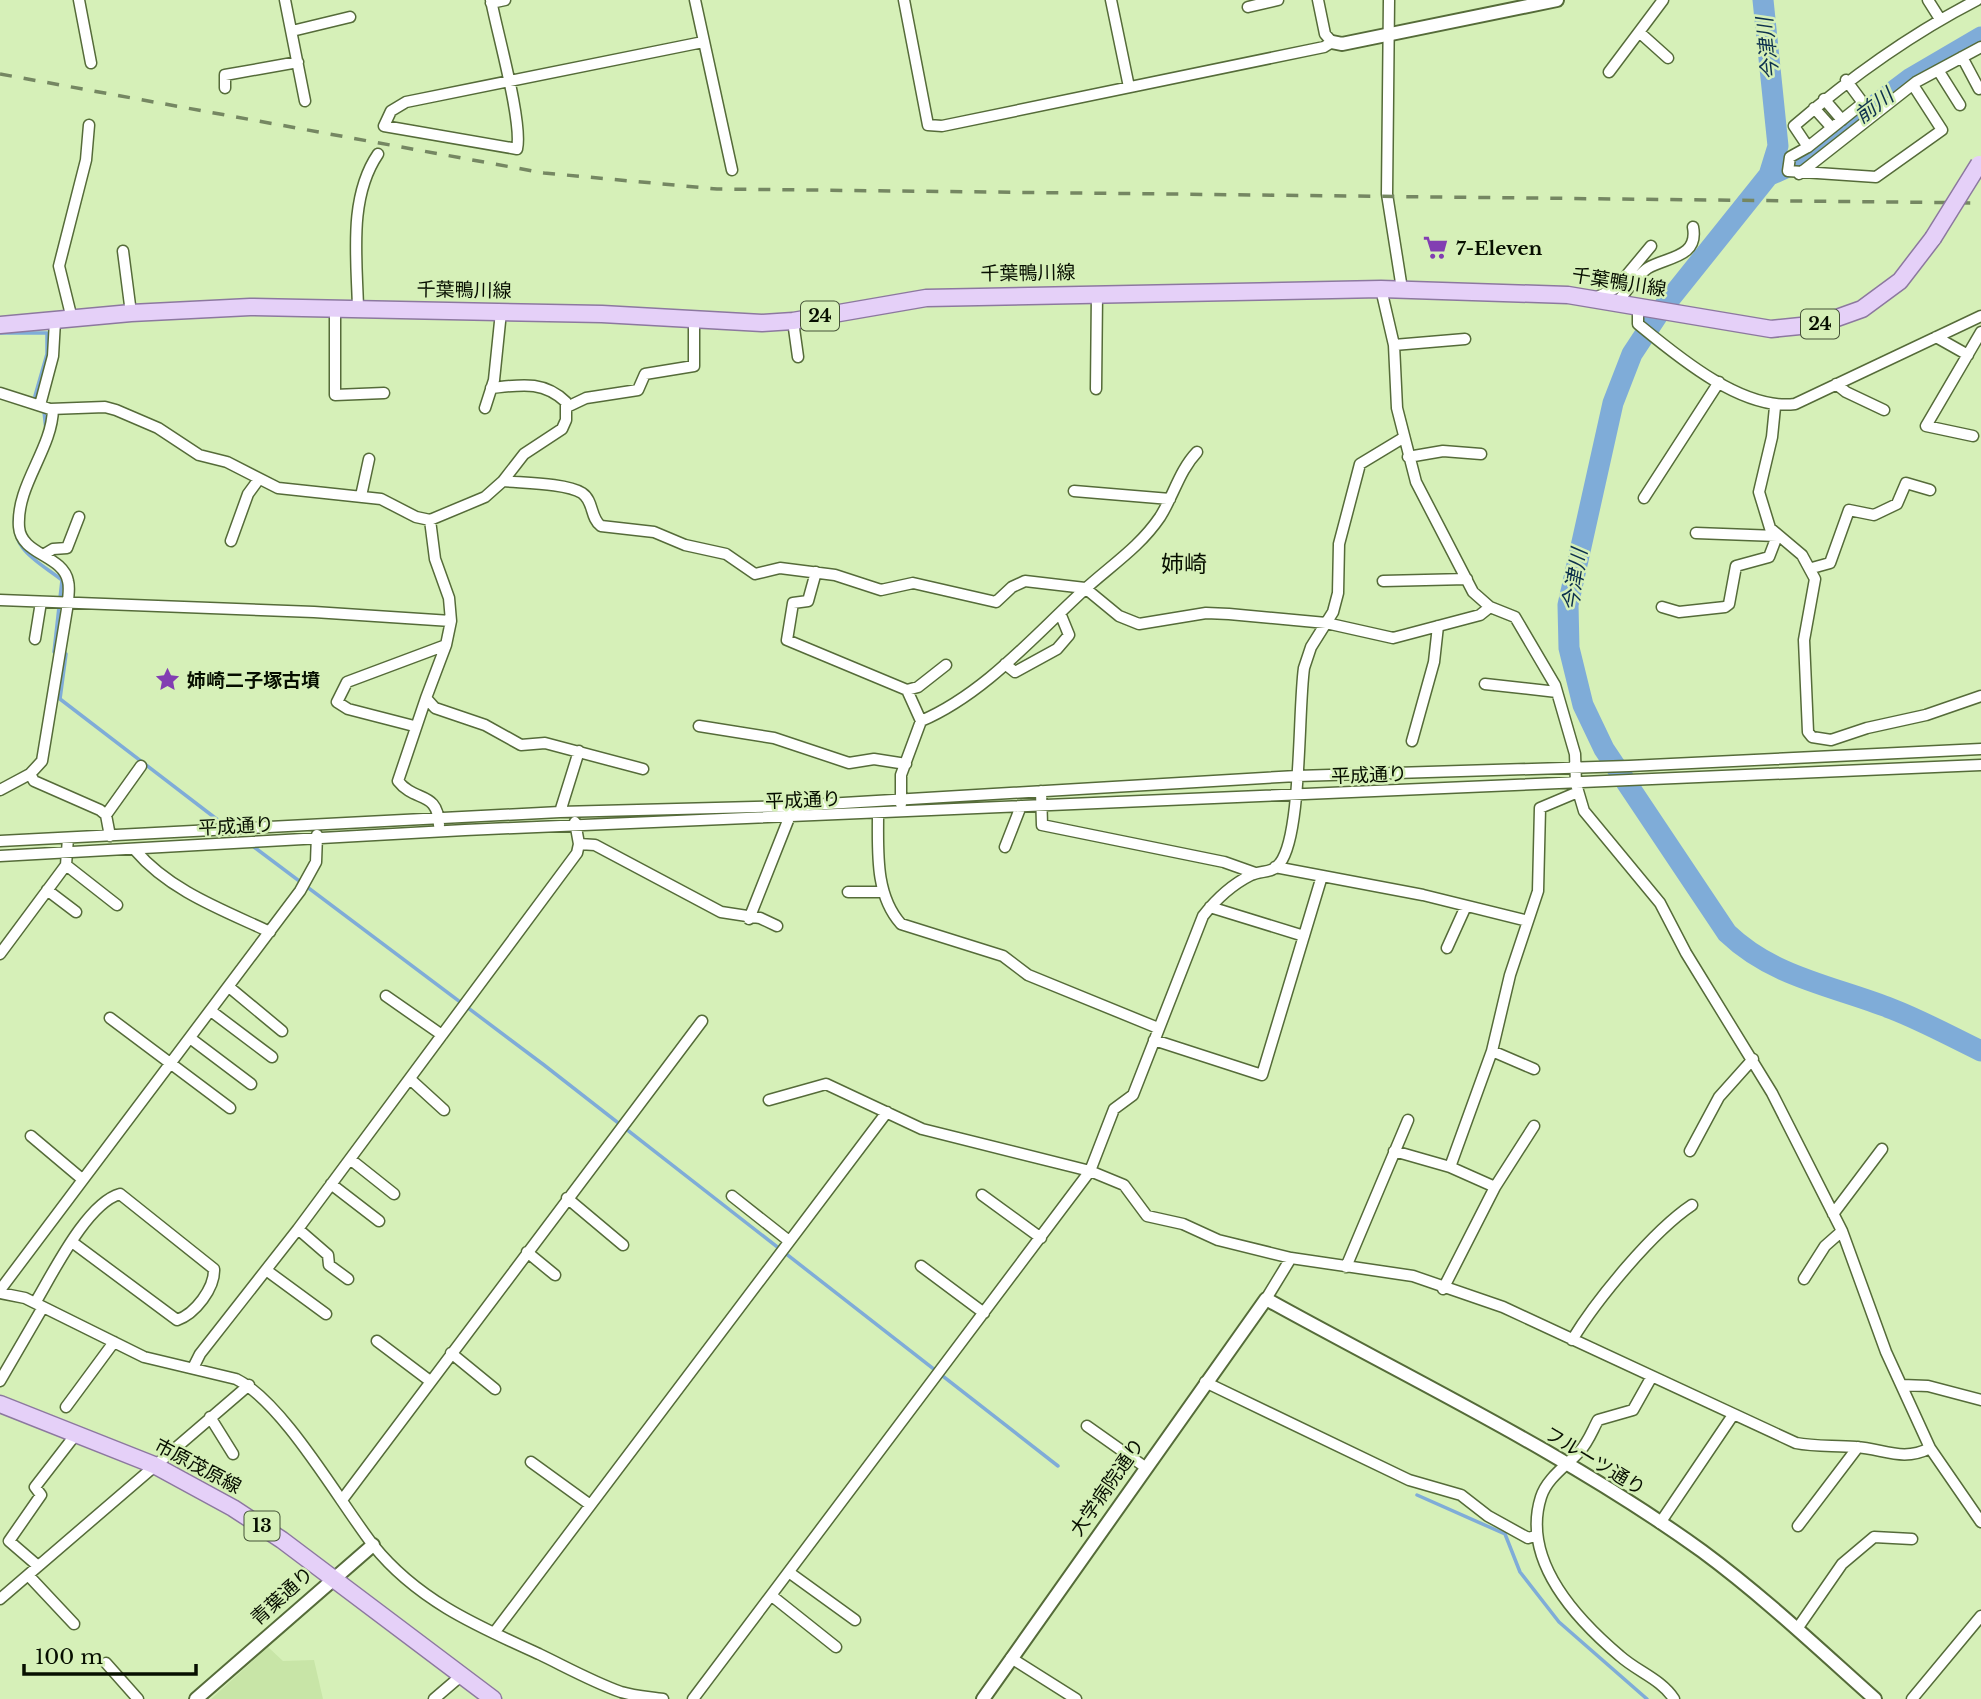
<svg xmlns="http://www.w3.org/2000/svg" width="1981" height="1699" font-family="'Libre Baskerville','Noto Sans JP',serif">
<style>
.built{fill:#c8e5a7}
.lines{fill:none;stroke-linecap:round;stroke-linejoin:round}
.stream{stroke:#7facd8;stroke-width:3.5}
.river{stroke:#7facd8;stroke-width:21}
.minor-casing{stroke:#556b39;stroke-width:13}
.tertiary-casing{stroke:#556b39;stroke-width:16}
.primary-casing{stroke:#8c789f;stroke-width:19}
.minor{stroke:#fff;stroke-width:10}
.tertiary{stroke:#fff;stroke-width:12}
.primary{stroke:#e5d0f8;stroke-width:16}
.rail{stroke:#758762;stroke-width:3.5;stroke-dasharray:12 12;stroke-linecap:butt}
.primary-bridge-casing{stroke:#8c789f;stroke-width:19;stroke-linecap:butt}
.primary-bridge{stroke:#e5d0f8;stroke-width:16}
.labels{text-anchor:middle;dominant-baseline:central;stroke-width:5;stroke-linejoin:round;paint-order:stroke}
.shield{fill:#d6f0b8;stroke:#455237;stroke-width:2}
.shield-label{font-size:18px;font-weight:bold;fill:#070f00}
.poi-label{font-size:19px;font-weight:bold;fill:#070f00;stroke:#d6f0b8;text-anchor:start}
.street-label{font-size:19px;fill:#070f00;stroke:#d6f0b8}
.water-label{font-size:21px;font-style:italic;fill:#0d304d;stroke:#d6f0b8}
.quarter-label{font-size:23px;fill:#070f00;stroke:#d6f0b8}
</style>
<rect width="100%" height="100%" fill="#d6f0b8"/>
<path class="built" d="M268,1647l15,14 31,-1 9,39h-112z"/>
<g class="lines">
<path class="stream" d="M0,333h47v21l-12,42 3,5
M44,411l2,20
M15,513c-5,37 21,47 47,67l-8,72 12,2 -6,45 167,128
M250,844l294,221 514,401
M1417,1495l88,39 15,38 39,50 88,77"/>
<path class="river" d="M1763,0l15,146 -9,29 -108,135 -29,44 -19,49 -45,202 1,43 14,57 21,44 123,184c47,45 107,53 165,76 31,12 60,28 89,42
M1770,175l29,-13 112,-84 70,-41"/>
<defs>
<path id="minor" d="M79,0l12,63
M285,0l20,101
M491,0c6,32 32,123 26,149l-133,-23 7,-15 15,-9 297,-60
M695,0l37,170
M904,0l24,125 14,1 382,-79 8,-5 -7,-8 -7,-34
M1111,0l18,87
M1389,0l-2,194 15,95
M1928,0l12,19
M491,3l14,-3
M1248,7l30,-7
M292,31l58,-14
M1639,32l29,26
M1962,57l17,32
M1938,70l22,35
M1609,72l54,-72
M1846,80l17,23 -55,44 -18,10 -2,14 88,6 66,-47 -29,-45
M225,88v-13l73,-13
M1824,99l18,21
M1814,108l18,20
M1808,147l-14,-21c58,-50 115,-91 183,-126
M1799,174l117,-92 65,-35
M123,251l8,62
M1381,289l13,56 3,63 19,74 57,110 17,15 25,10 40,68 20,69 1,30 8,27 76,92 26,50 86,140 70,138 44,121 44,96 51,74
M1595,298l21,-10 35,-42
M1618,301c9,-10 19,-26 30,-33 18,-11 51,-10 45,-41
M1638,306v18c39,32 104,87 157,80l186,-88
M335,308v87l49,-2
M358,309c-1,-50 -10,-111 20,-155
M72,319l-13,-53 27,-106 3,-35
M793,321l5,36
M1936,337l32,18
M1394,345l71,-6
M1836,384l10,8 38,18
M1096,389l1,-96
M0,393l50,16 55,-2 11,3 42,18 41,27 28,7 51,26 103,11 35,18 14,3 55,-23 18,-16 21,-27 38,-25 4,-9v-18c-23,-22 -46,-17 -75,-14
M40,405l13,-49 2,-35
M567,407l19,-9 52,-8 7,-16 49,-8v-46
M1775,407l-3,30 -13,55 11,36 32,27 13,24 -11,61 4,92 4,5 19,3 36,-12 59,-13 55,-19
M485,408l9,-28 7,-68
M1973,436l-47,-10 55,-94
M1408,457l35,-6 38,3
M503,481c19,2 63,2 79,12 12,8 8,25 19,33l53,6 31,13 41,9 29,20 25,-6 55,7 46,15 32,-7 83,19 16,-15 13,-6 60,7 34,28 20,8 67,-11 23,1 97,9 67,15 87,-23 10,-8
M1074,491l96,8
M361,496l8,-37
M1644,498l75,-116
M430,520l5,39 14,39 2,23 -5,24 -20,53 9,10 50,17 36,20 24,-2 98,26
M231,541l17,-47 11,-15
M43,555l10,-6 14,-1 12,-31
M1812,568l18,-5 19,-53 25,5 23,-11 9,-21 24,7
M816,572l-8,29 -15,2 -6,37 120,50 14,31
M1383,581l84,-2
M0,600l314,12 137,9
M1662,607l17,5 46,-5 4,-3 7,-38 33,-9 8,-21 -81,-3
M35,639l6,-37
M1005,664l10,8 42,-23 12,-14 -9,-22
M1485,684l72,8
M907,690l11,-3 28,-22
M426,698l-28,83c17,22 40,9 41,44
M414,726l-66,-17 -11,-7 10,-20 99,-37
M699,726l75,12 75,25 25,-4 32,5
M1412,741l22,-79 4,-36
M30,774l4,7 66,29 6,5 4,21
M0,790l30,-16 12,-13 26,-158c0,-7 2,-15 0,-22 -5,-26 -47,-26 -49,-54 -3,-42 33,-77 34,-118
M1041,791l1,34 182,37 31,11
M901,804v-29l20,-54c63,-27 112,-84 162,-130 27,-25 56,-43 77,-74 14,-22 19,-46 37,-65
M560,812l19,-61
M106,815l35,-49
M878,815c0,37 -3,80 23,109l102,32 25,19 130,53
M0,841l560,-29 233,-6 504,-30 332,-10 352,-17
M579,844l16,1 126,67 39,6 17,8
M1005,847l16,-41
M135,850c35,41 88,60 135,82
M0,856l465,-26 1516,-65
M66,865l51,40
M1275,867l148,28 105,26
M47,890l29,22
M848,892h35
M1210,907l94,29
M749,919l40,-101
M1447,948l19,-42
M0,954l66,-89 2,-27
M229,987l53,44
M386,996l56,39
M211,1011l61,46
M110,1018l120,90
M190,1038l61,46
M1154,1040l108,35 60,-199
M1492,1051l42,18
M410,1079l34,31
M769,1100l57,-16 96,45 168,42 34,14 23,31 36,8 35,16 73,18 122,18 90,31 293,136c20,4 39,2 60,4 28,2 47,15 74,1
M31,1136l51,43
M1394,1151l56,16
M1690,1151l29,-54 34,-38
M350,1159l44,35
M331,1184l48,37
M1495,1187l39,-61
M982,1195l59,43
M732,1196l57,45
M567,1198l56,47
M1833,1214l49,-65
M298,1229l30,26 1,10 19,14
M527,1252l28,23
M921,1266l63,47
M1346,1267l62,-147
M266,1270l60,44
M1804,1279l21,-33 17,-15
M1443,1289l52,-102 -45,-20 42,-116 18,-76 28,-84 2,-83 38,-16
M0,1290l300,-399 16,-29 1,-27
M0,1293l25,5 119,59 92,22c47,23 103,122 137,166 44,55 104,81 166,109 27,13 54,28 82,38 13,4 29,5 42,7
M1266,1299l25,-41
M35,1303c18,-30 52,-100 85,-109l94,75c1,19 -19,45 -37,51l-105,-78
M1572,1340c25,-41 81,-109 120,-135
M377,1341l53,40
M451,1353l44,36
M193,1368l7,-14 98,-125 279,-376 2,-9 -4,-22
M1651,1378l-18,32 -35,10c-6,11 -10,23 -19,32 -13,14 -32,26 -38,45 -20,63 34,121 79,159 18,16 41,23 54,43
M0,1381l43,-74
M1205,1382l204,98 52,15 27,21 40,22 7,-2
M1902,1385l26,1 53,14
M66,1407l48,-65
M210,1417l23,37
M1087,1426l58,41
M531,1462l58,42
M342,1500l360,-479
M1660,1523l73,-108
M1798,1526l60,-79
M38,1566l-29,-25 32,-46 -6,-8 41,-53
M790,1573l65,47
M28,1575l46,49
M772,1596l64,51
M0,1599l249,-214
M1797,1629l45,-65 32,-27 38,2
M494,1633l393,-521
M1011,1658l65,41
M106,1663l32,36
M434,1699l28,-24
M693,1699l397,-528 24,-62 19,-14 70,-179c14,-18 28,-31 48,-41 11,-5 21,-1 29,-12 22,-28 18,-153 24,-195l7,-21 22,-35 5,-19 1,-49 21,-80 43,-26
M1912,1699l69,-83"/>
<path id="tertiary" d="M1332,42l10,2 215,-44
M196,1699l177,-154
M983,1699l283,-400c146,81 300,154 436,252 61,45 117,98 173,148"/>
<path id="primary" d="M0,325l131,-12 119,-6 352,7 160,9 31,-2 133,-23 455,-9 187,6 203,34 49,-5 42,-15 38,-28 33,-43
M0,1404l154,61 79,43 49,32 211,159"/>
</defs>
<use href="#minor" class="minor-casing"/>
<use href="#tertiary" class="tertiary-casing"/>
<use href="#primary" class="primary-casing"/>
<use href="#minor" class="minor"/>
<use href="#tertiary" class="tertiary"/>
<use href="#primary" class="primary"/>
<path class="rail" d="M0,74l544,99 173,16 1264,14"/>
<defs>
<path id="primary-bridge" d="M1933,238l46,-74"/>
</defs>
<use href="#primary-bridge" class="primary-bridge-casing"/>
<use href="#primary-bridge" class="primary-bridge"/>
</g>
<defs>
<symbol id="supermarket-bare" viewBox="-9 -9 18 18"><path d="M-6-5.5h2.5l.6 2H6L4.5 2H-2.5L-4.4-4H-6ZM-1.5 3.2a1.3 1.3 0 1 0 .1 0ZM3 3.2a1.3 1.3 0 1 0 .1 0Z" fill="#823eb2" stroke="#d6f0b8" stroke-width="2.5" paint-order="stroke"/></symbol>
<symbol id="sight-bare" viewBox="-9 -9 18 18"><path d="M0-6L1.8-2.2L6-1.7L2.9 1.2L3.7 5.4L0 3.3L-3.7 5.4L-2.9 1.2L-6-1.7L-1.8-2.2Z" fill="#823eb2" stroke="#d6f0b8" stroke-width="2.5" paint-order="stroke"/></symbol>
</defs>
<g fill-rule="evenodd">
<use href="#supermarket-bare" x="1418" y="230" width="35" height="35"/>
<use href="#sight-bare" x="150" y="662" width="35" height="35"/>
</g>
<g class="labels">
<g class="shield">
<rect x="801" y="301.5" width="38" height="29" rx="5"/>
<rect x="1801" y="309.5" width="38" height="29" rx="5"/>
<rect x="244.5" y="1511.5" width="35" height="29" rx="5"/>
</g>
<g class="shield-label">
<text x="820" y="316">24</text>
<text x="1820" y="324">24</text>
<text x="262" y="1526">13</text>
</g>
<g class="poi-label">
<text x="1456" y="248">7-Eleven</text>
<text x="187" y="680">姉崎二子塚古墳</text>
</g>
<g class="street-label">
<text transform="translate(1028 273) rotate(-1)">千葉鴨川線</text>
<text transform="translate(1619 282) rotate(9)">千葉鴨川線</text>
<text transform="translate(464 290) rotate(1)">千葉鴨川線</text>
<text transform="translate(1369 775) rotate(-2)">平成通り</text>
<text transform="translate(803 800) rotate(-2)">平成通り</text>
<text transform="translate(236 826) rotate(-3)">平成通り</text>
<text transform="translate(1595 1461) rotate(31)">フルーツ通り</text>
<text transform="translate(198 1466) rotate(28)">市原茂原線</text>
<text transform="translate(1107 1487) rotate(-55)">大学病院通り</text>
<text transform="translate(282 1596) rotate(-42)">青葉通り</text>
</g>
<g class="water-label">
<text transform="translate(1768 49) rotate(-96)">今津川</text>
<text transform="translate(1874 106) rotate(-37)">前川</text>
<text transform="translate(1575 580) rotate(-81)">今津川</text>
</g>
<g class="quarter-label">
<text x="1184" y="564">姉崎</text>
</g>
</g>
<path d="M24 1664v10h172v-10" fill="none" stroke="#070f00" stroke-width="3.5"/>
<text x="35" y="1664" font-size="21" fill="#070f00" stroke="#d6f0b8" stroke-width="5" paint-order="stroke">100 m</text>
</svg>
